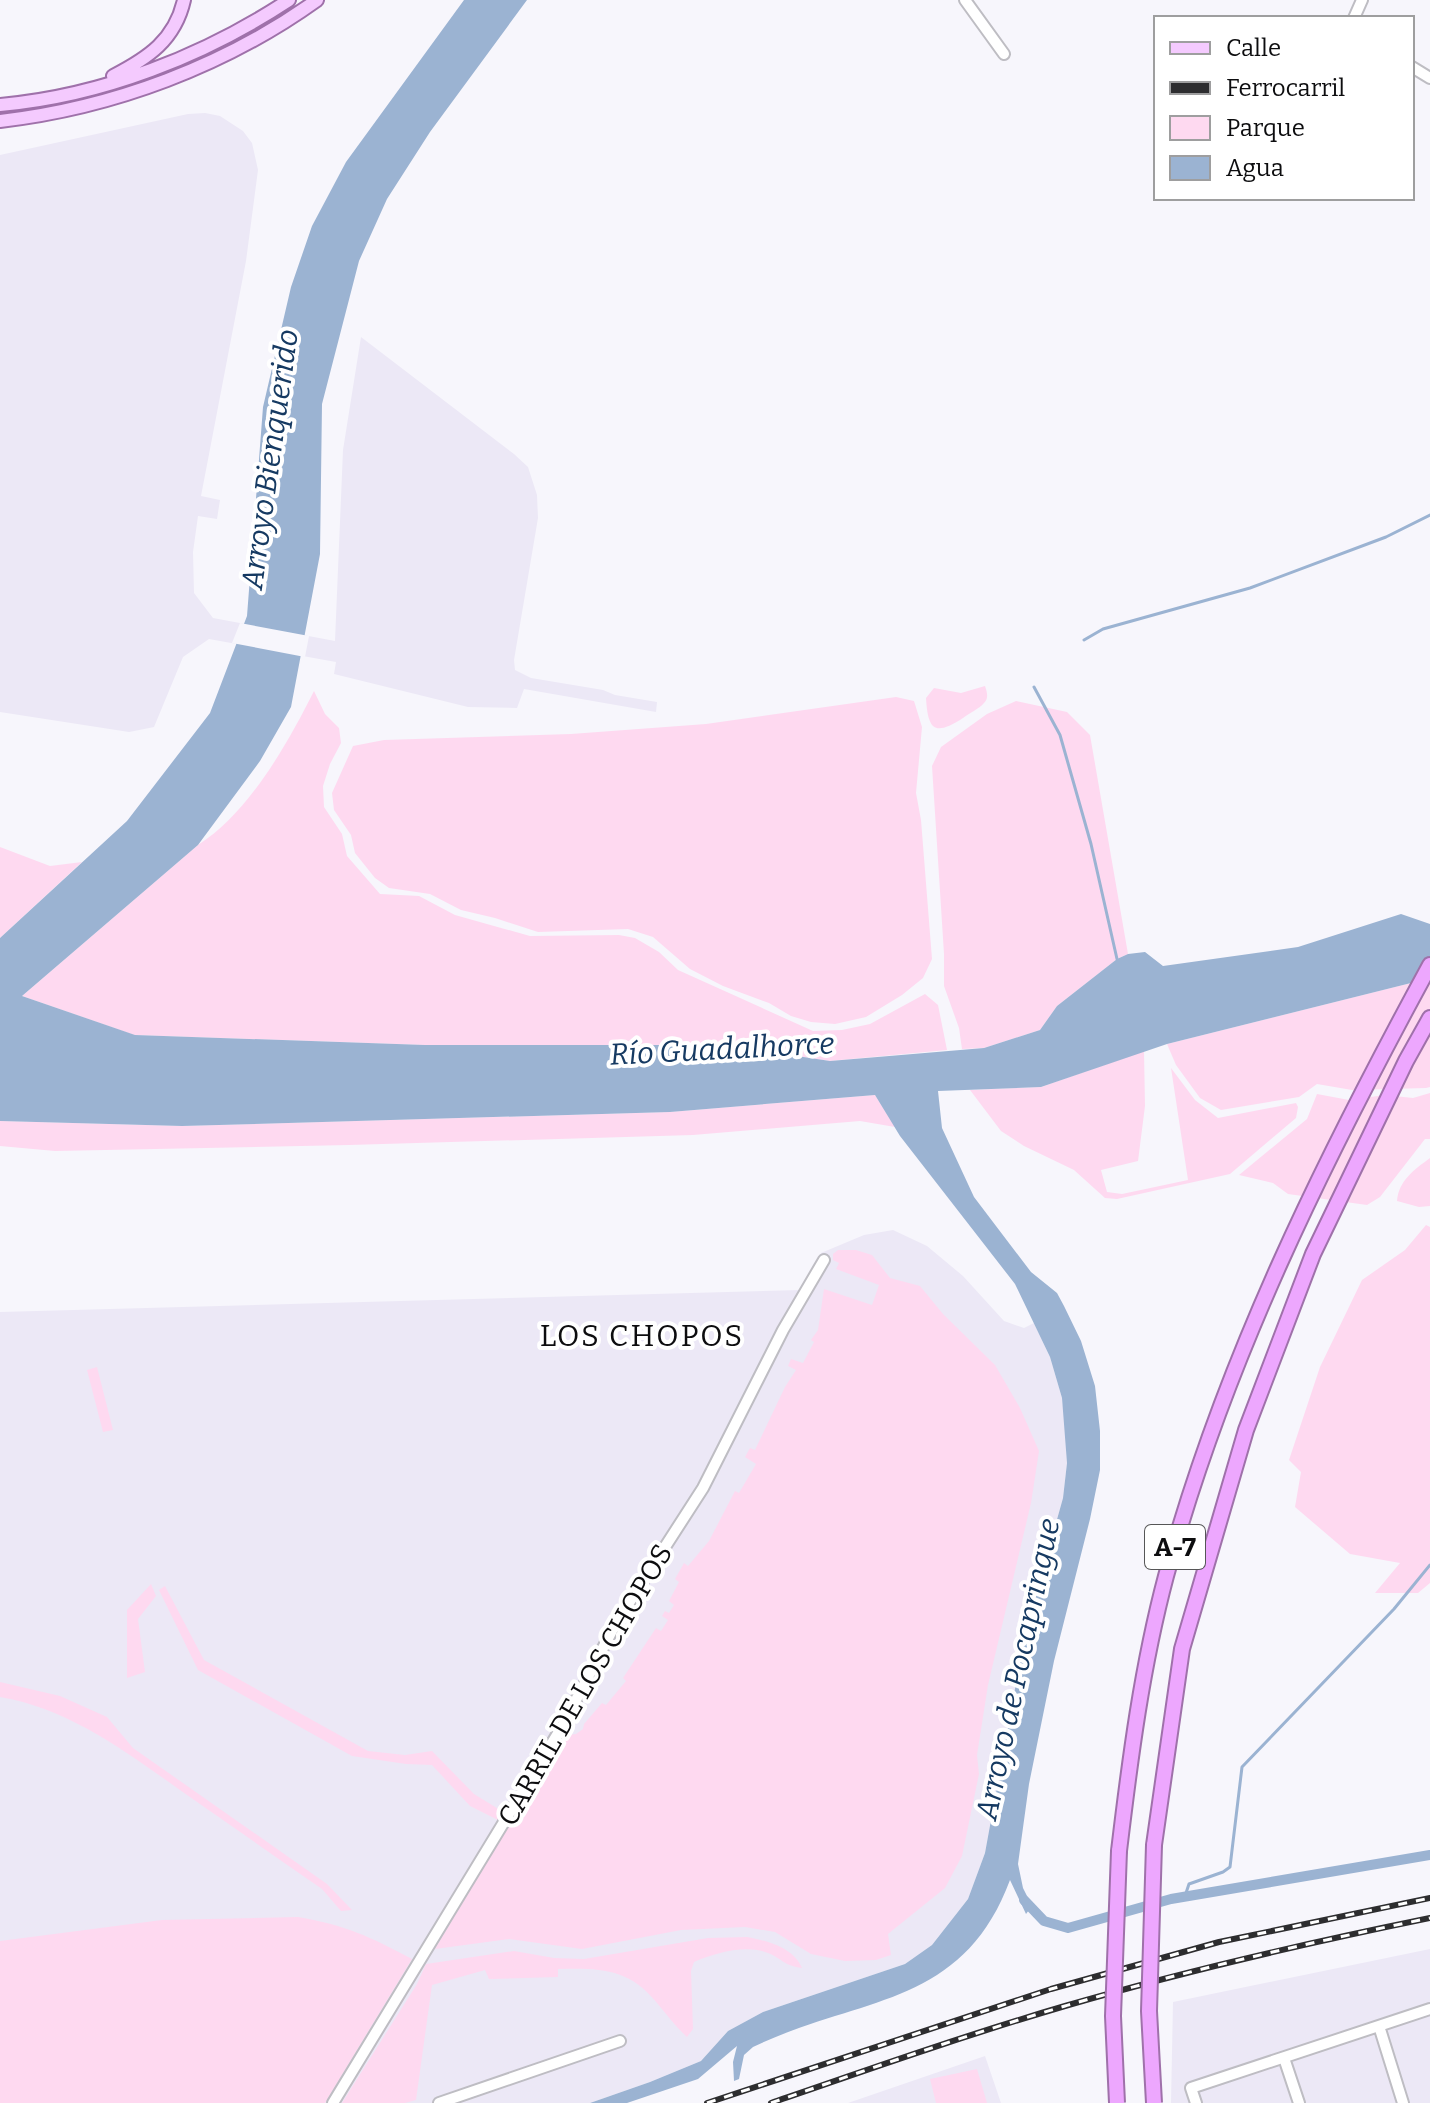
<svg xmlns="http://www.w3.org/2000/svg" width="1430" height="2103" font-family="Bitter,serif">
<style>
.built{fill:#ece8f6}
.green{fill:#fed9f0}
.water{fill:#9bb3d2}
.pier{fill:#f7f6fc}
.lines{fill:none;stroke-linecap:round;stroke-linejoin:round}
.stream{stroke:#9bb3d2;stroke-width:3}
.canal{stroke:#9bb3d2;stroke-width:10}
.minor-casing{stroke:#bebdc3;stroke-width:14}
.major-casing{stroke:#9f71aa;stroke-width:16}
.highway-casing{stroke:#9f71aa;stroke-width:18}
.minor{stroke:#fff;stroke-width:10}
.major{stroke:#f4cafe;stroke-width:12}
.highway{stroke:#eda7fe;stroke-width:14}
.rail-casing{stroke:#2d2d2f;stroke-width:6}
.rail{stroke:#fff;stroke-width:3;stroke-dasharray:9;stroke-linecap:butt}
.highway-bridge-casing{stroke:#9f71aa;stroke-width:18;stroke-linecap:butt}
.highway-bridge{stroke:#eda7fe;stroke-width:14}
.labels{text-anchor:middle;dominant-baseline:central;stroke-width:8;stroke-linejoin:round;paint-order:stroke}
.shield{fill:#fff;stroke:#565657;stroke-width:2}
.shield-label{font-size:26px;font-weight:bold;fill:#0d0d0f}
.street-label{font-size:28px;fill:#0d0d0f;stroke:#fff}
.water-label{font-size:30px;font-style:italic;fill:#163a62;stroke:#fff}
.neighbourhood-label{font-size:30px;letter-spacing:2px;fill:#0d0d0f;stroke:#fff}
</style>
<rect width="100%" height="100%" fill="#f7f6fc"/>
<path class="built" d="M205,113l15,3 23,15 9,12 6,27 -12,91 -45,235 19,4 -3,19 -19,-3 -5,36 1,41 19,25 122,23 8,-191 18,-113 153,117 14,13 9,28 1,23 -24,142 1,10 16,8 72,12 12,5 42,7 -1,10 -132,-23 -7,19 -49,-1 -134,-33 2,-12 -127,-23 -26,18 -29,70 -25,5 -129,-20v-557l188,-41z
M893,1230l34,16 36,30 41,45 20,7 10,-5 16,34 12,41 4,34 1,31 -4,35 -38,136 -40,219 -17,46 -36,46 -27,19 -142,48 -35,19 -27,30 -51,21 -60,21h-590v-791l801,-22 20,-37 43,-18z
M1430,1949v154h-259l2,-101z
M985,2056l16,47h-153z"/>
<path class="green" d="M985,686c2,6 4,12 -1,17 -5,6 -15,10 -21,15 -28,18 -35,13 -37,-20l8,-10 27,5z
M314,691l11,23 14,14 2,15 -11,21 -7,22 1,21 18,27 5,22 33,38 39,2 36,19 75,21 89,-1 16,3 24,14 19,18 135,61 29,-1 28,-6 55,-30 13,11 9,45 -117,11 -107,-16h-298l-291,-10 -112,-39 176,-151c50,-31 90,-102 116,-154z
M896,697l18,4 8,26 -6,66 5,27 11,139 -9,19 -21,17 -36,22 -31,7 -24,-2 -20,-6 -22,-13 -46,-17 -33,-17 -37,-32 -25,-8 -90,3 -43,-14 -34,-8 -31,-16 -41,-6 -14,-10 -20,-25 -4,-18 -17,-25 -2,-17 21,-47 31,-6 187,-6 135,-10z
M1016,701l51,11 23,23 38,219 -11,5 -60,47 -17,24 -56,18 -22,1 -3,-21 -15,-42v-32l-12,-188 9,-19 46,-33z
M0,847l50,19 32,-4 -82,76z
M1430,981v106l-4,1 -74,2 -35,-6 -18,13 -78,13 -21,-12 -24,-33 -9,-21 244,-61z
M1144,1051l1,55 -7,55 -37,9 6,22 15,2 66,-14 -17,-112 24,32 23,18 78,-15 2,4 -2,11 -66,56 -113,25 -12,-1 -31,-28 -50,-24 -23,-15 -31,-41 71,-3z
M1430,1093v46h-5l-45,58 -13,8 -79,-11 -15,-11 -34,-8 68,-56 10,-25 32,6 36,-5 28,3z
M875,1095l20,32 -35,-6 -167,14 -344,10 -294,6 -55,-5v-25l182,5 488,-14z
M1430,1158v48l-11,1 -22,-6c2,-21 17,-31 33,-43z
M1426,1225l4,2v356l-12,10h-43l25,-30 -50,-9 -55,-47 6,-35 -12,-12 31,-93 42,-87 43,-30z
M838,1250h18l16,5 18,23 30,8 23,28 52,51 25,43 19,43 -8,52 -43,182 -11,70 2,19 -17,82 -17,32 -57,46 3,21 -15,5 -31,1 -34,-7 -36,-22 -30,-5 -64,3 -99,19 -73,-10 -74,10 126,-213 15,-2 7,-5 1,-5 18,-21 4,2 20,-24 -3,-3 33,-50 5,3 7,-11 -6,-4 3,-5 4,2 5,-8 -5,-4 10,-19 -4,-3 9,-16 4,3 21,-25 26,-50 4,2 17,-29 -11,-7 5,-9 5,2 30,-63 11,-17 -8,-4 3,-7 12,4 11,-21 -3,-2 7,-10 6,-41 48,16 7,-20 -43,-16 3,-6 -6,-3v-6z
M97,1367l16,63 -10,2 -16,-62z
M151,1584l5,12 -18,23 7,53 -18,6v-68z
M165,1586l39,74 164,91 37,4 27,-4 42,43 31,19 -5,8 -30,-15 -38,-41 -26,-1 -54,-8 -154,-86 -39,-80z
M0,1682l60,14 47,21 26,31 194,136 25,26 -11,1 -19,-22c-45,-31 -90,-63 -135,-94 -58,-41 -116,-86 -187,-98z
M298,1917c47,8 73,20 114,42l-87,144h-325v-162l162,-21z
M747,1937c20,4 46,10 55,31 -20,-3 -19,-9 -34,-15 -22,-9 -53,0 -74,9l-3,9 2,58 -6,8c-12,-11 -20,-22 -30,-34 -28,-35 -57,-35 -99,-34v8l-69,2 -4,-9 -53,15 -16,115 -11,3h-63l75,-119 9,-20 88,-13 40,7 30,1 124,-21z
M977,2069l10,34h-51l-6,-24z"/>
<path class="water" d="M464,0h63l-97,132 -43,67 -28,62 -37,143 -2,150 -29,153 -31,54 -62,84 -176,151 113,39 290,10h298l107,16 154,-13 56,-18 17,-24 60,-47 11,-5 17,-2 18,14 135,-19 103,-33 29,10v57l-19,2 -244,61 -126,43 -103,4 4,37 32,69 57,75 26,21 7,13 17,35 14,45 5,45v39l-10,49 -36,142 -25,123 -11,80 5,24 9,18 -6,8 -16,-34c-48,129 -152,116 -257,167l-9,8 -5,24 -5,2 -1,-19 4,-16 -39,33 -71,24h-37l60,-21 51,-21 27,-30 35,-19 142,-48 27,-19 36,-46 17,-46 40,-219 38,-136 4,-35 -5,-65 -12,-41 -35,-73 -115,-148 -25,-41 -205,17 -488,14 -182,-5v-183l127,-117 83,-108 37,-97 16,-209 28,-120 21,-61 34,-64z"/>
<path class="pier" d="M240,623l69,13 -4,21 -73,-14z"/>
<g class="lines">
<path class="stream" d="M1084,640l19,-11 147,-41 136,-51 44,-22
M1034,687l26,48 31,109 26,115
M1185,1896l4,-12 34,-12 7,-5 12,-100 152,-158 36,-44"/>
<path class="canal" d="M1024,1900l20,21 24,7 103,-29 259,-44"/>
<defs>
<path id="minor" d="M965,0l39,54
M1354,18l8,-18
M1412,67l18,11
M1379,2026l24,77
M1284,2058l15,45
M333,2103l230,-378 53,-102 87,-135 80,-158 41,-70
M439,2103l181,-62
M1196,2103l-5,-15 239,-79"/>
<path id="major" d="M113,76c35,-18 62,-36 71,-76
M0,105c102,-9 204,-49 289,-105
M0,121c113,-13 225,-55 317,-121"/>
<path id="highway" d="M1154,1845l28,-196 64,-219 67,-176 93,-193 24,-43
M1119,1851c11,-92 23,-185 47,-275 58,-215 158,-416 264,-611"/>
</defs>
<use href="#minor" class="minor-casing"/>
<use href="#major" class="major-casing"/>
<use href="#highway" class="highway-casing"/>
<use href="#minor" class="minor"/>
<use href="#major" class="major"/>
<use href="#highway" class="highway"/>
<defs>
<path id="rail" d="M707,2103l344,-114 168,-47 211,-44
M771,2103c98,-34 195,-68 294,-97 120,-35 242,-63 365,-88"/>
</defs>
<use href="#rail" class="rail-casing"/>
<use href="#rail" class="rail"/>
<defs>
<path id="highway-bridge" d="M1117,2103l-4,-87 6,-165
M1154,2103l-5,-92 5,-166"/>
</defs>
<use href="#highway-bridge" class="highway-bridge-casing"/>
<use href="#highway-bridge" class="highway-bridge"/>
</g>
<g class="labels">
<rect class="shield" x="1145" y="1525" width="60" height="44" rx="6"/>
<g class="shield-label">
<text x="1175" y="1547">A-7</text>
</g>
<g class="street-label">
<text transform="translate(585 1685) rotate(-60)">CARRIL DE LOS CHOPOS</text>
</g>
<g class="water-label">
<text transform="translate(270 459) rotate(-82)">Arroyo Bienquerido</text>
<text transform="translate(722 1049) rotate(-3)">Río Guadalhorce</text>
<text transform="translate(1018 1669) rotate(-78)">Arroyo de Pocapringue</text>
</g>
<g class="neighbourhood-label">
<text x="642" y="1336">LOS CHOPOS</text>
</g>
</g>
<rect x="1154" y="16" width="260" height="184" fill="#ffffff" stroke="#9e9e9f" stroke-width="2"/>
<rect x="1170" y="42" width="40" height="12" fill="#f4cafe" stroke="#9e9e9f" stroke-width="2"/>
<text x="1226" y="56" font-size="24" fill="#0d0d0f">Calle</text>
<rect x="1170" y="82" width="40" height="12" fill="#2d2d2f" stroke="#9e9e9f" stroke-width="2"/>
<text x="1226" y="96" font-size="24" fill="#0d0d0f">Ferrocarril</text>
<rect x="1170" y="116" width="40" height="24" fill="#fed9f0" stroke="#9e9e9f" stroke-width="2"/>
<text x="1226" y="136" font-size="24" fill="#0d0d0f">Parque</text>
<rect x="1170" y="156" width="40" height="24" fill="#9bb3d2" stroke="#9e9e9f" stroke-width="2"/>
<text x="1226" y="176" font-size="24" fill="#0d0d0f">Agua</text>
</svg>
